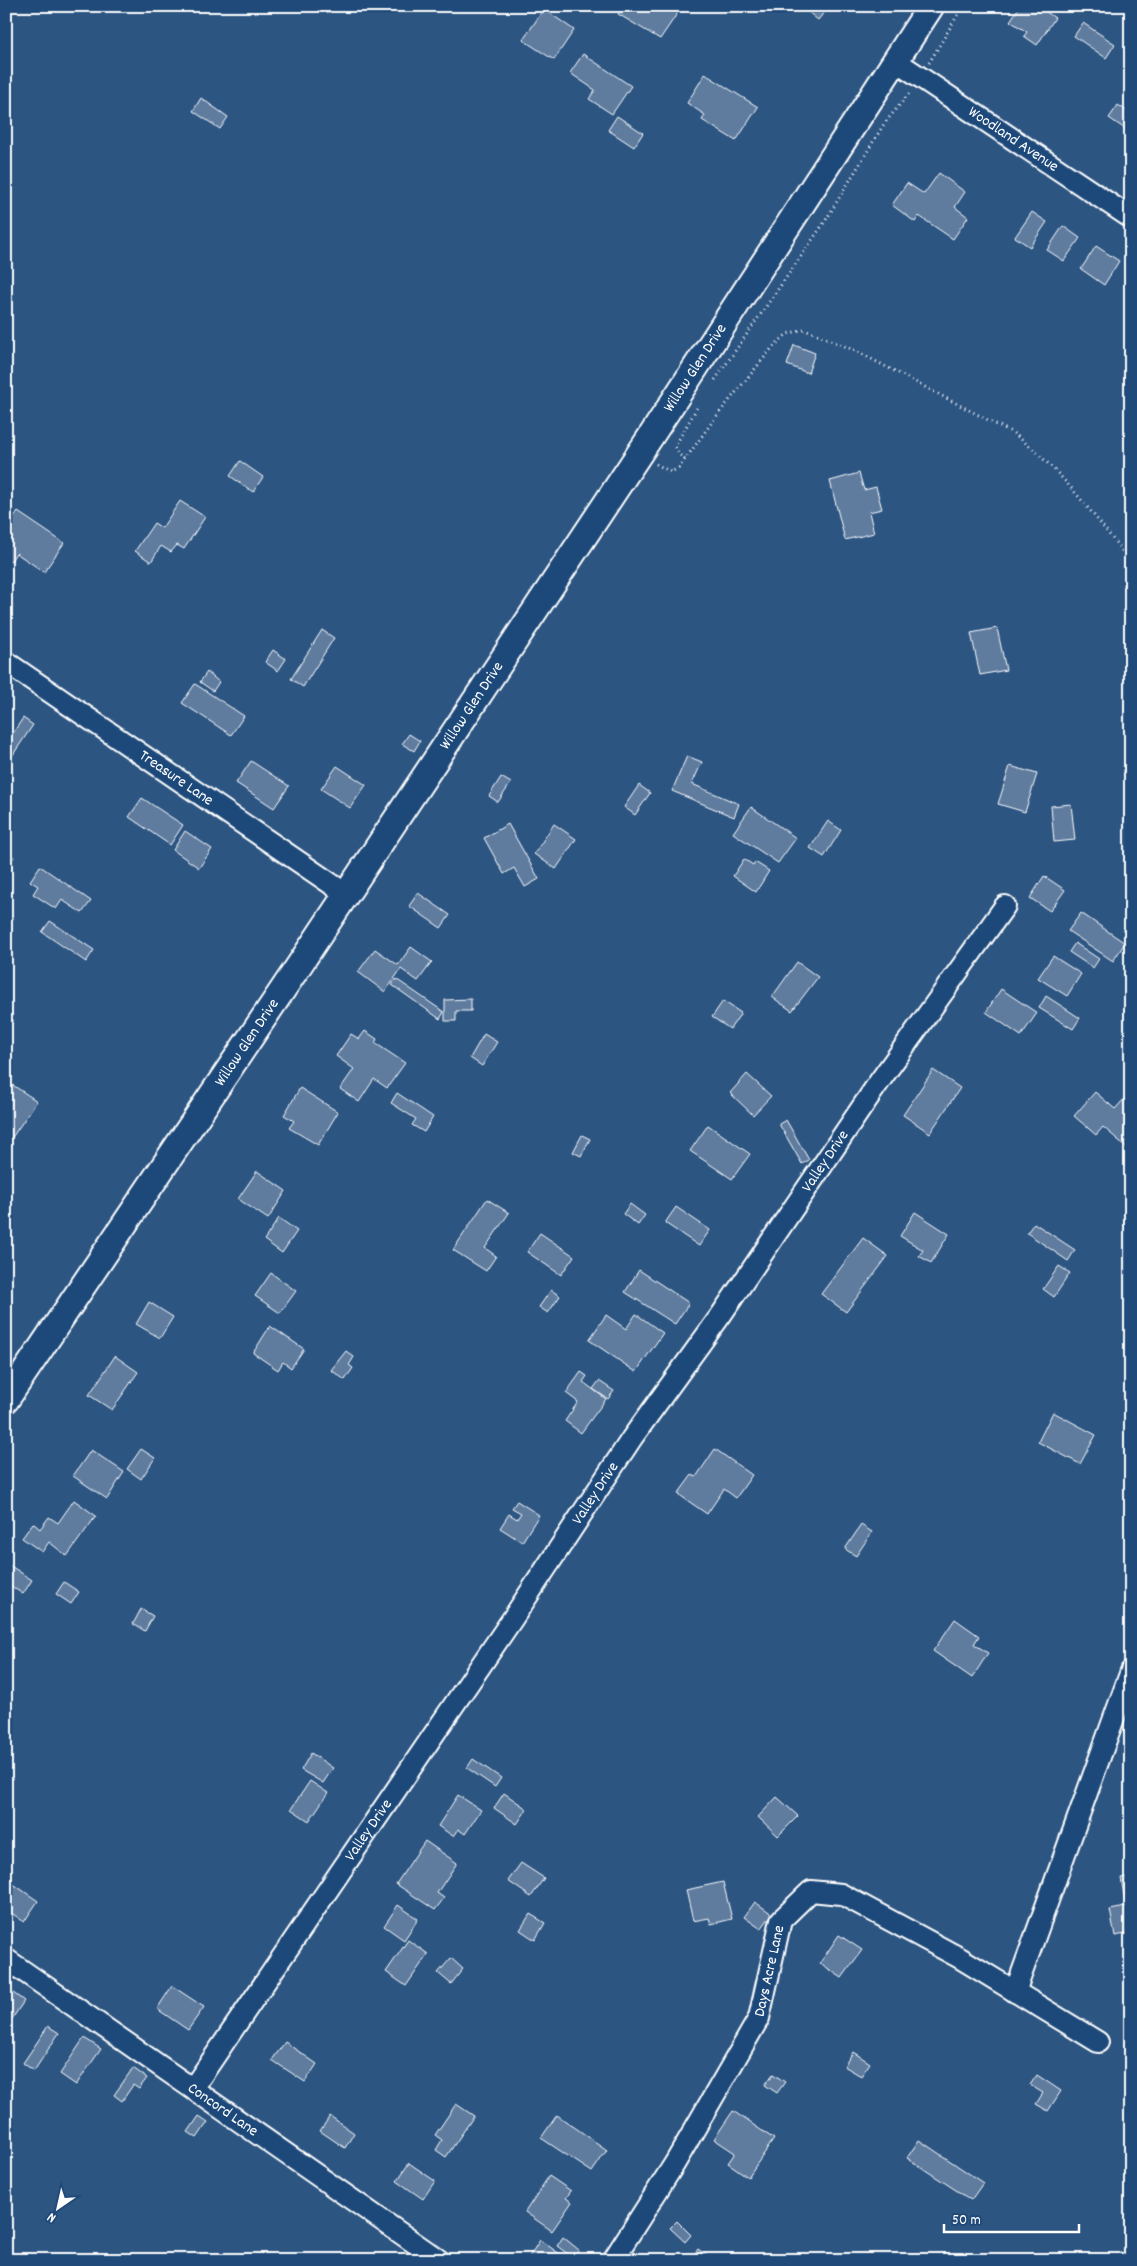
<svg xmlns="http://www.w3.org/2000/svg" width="1137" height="2266" font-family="Dekko,sans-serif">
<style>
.building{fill:#5e7c9f;stroke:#fff}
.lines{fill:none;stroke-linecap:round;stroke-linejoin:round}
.minor-casing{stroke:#fff;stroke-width:24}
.major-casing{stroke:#fff;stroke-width:29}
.path{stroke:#fff;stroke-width:3;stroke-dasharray:1 4;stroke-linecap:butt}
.minor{stroke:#1f4a7a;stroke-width:20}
.major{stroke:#1f4a7a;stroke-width:25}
.labels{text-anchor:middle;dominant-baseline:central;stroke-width:4;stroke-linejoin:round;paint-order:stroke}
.street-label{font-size:16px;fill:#fff;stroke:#1f4a7a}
</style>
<rect width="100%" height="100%" fill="#2c5582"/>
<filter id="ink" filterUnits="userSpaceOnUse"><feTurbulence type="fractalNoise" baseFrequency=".02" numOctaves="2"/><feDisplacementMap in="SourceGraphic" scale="10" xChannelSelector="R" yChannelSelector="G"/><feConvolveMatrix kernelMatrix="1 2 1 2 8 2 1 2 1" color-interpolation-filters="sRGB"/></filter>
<g filter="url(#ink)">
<path class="building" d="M623,6h48l8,5 -19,28 -42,-25z
M801,6h28l-11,14z
M1020,6h18l17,12 -18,27 -13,-9 3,-4 -17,-11z
M544,9l30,21 -20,30 -31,-20z
M1083,23l32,21 -9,14 -32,-22z
M583,54l48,32 -19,28 -23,-15 6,-9 -25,-17z
M705,74l53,33 -22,34 -34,-21 3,-5 -18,-12z
M201,98l27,19 -8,12 -27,-18z
M1118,105l13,9v19l-22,-15z
M617,116l26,17 -9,14 -26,-17z
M939,173l26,19 -10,15 13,10 -15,22 -34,-23 -4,6 -23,-17 15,-22 17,11z
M1032,212l15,10 -17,25 -15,-10z
M1063,226l17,12 -16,23 -17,-11z
M1096,246l23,15 -15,24 -23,-16z
M794,345l21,8 -7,20 -21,-8z
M240,461l23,16 -10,15 -23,-16z
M859,473l5,17 12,-3 6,22 -13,3 5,21 -29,7 -15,-59z
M180,501l25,16 -21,32 -7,-4 -6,7 -10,-6 -10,16 -16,-11 19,-28 8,5z
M6,511l9,5 3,-4 46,31 -20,29 -28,-19 -5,8 -5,-3z
M997,628l9,42 -26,5 -9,-42z
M322,630l12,8 -31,49 -12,-8z
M273,650l13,9 -8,12 -13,-9z
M207,672l12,10 -6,9 -13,-9z
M195,684l49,32 -13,19 -49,-32z
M23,718l10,7 -27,40v-32l5,3z
M409,734l11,7 -6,10 -12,-7z
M687,756l15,6 -10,22 47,20 -5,13 -62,-26z
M251,761l38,25 -15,22 -38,-25z
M337,766l29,19 -16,23 -29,-19z
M1010,766l27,8 -12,38 -27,-8z
M501,777l10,6 -13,19 -9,-6z
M639,785l11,8 -15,22 -11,-8z
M142,798l41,27 -13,20 -41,-28z
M1071,804l4,36 -21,2 -3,-36z
M751,807l45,31 -18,25 -45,-30z
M828,821l13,9 -17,27 -14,-9z
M508,824l31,55 -14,8 -11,-19 -10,6 -20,-36z
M554,824l22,15 -20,30 -22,-15z
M185,831l27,18 -13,19 -26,-18z
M6,852l8,5 -8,12z
M744,859l9,6 2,-3 14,9 -13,21 -23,-16z
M40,866l51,35 -9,12 -20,-13 -6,9 -23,-15 5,-8 -8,-5z
M1044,876l21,14 -15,21 -20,-13z
M418,893l32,22 -9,13 -32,-22z
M1081,913l44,30 -12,18 -45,-30z
M50,921l44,29 -8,12 -44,-30z
M1075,943l24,16 -6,9 -24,-16z
M411,947l21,15 -14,19 -17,-12 -16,23 -27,-20 17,-23 23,16z
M1053,956l28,18 -14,22 -29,-18z
M797,962l21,15 -26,34 -20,-14z
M396,979l48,33 -4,7 -48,-34z
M1001,989l36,24 -16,23 -35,-24z
M1046,996l34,22 -7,11 -34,-21z
M471,999v12h-15v10h-11v-21z
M723,1001l18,12 -11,16 -18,-12z
M365,1031l12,8 -2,4 30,20 -18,25 -13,-9 -15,23 -19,-13 14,-20 -18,-13 15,-22 8,5z
M484,1034l13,8 -15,24 -12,-8z
M933,1070l27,18 -30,45 -27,-18z
M747,1074l24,22 -18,19 -23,-22z
M11,1084l26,17 -26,38 -5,-3v-45z
M300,1088l38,24 -20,33 -29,-17 5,-7 -10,-6z
M1095,1092l20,17 11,-12 5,4v50l-28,-24 -7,8 -22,-19z
M397,1093l36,24 -9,15 -12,-7 4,-6 -25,-16z
M786,1120l23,40 -7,4 -23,-40z
M708,1125l42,29 -18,25 -42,-28z
M582,1135l8,4 -9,17 -8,-4z
M257,1171l29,20 -18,28 -30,-20z
M487,1199l22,14 -24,35 11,8 -10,15 -33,-21z
M630,1204l15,11 -7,10 -15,-11z
M676,1207l34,23 -11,16 -34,-23z
M915,1212l34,22 -18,29 -12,-7 4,-6 -23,-14z
M279,1218l18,13 -15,22 -18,-13z
M1034,1223l41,27 -7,11 -41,-28z
M540,1233l34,23 -13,19 -34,-23z
M863,1238l25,18 -42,56 -25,-18z
M1059,1266l11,7 -16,24 -11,-8z
M639,1270l50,33 -14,21 -50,-32z
M271,1273l25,18 -16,22 -25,-17z
M551,1290l9,6 -12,17 -9,-6z
M149,1302l24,15 -13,21 -24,-14z
M636,1314l27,19 -27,39 -47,-32 17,-25 20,14z
M270,1326l34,23 -13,19 -8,-6 -5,8 -25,-17z
M346,1351l8,6 -5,8 4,3 -8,12 -14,-10z
M115,1356l23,16 -26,38 -23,-15z
M581,1372l6,4 -4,6 23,17 -25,34 -16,-12 13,-19 -12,-9z
M599,1381l15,10 -6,8 -15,-10z
M1053,1412l43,23 -16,29 -42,-22z
M141,1449l14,9 -14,21 -14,-10z
M715,1449l37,26 -16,23 -12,-9 -17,25 -29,-20 14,-19 4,2z
M91,1450l33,22 -17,27 -34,-23z
M74,1500l22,16 -29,40 -18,-14 -7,10 -20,-14 11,-15 7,6 9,-12 9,6z
M517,1501l22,14 -17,27 -22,-14 9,-14 8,5 4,-6 -9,-5z
M861,1525l11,7 -16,24 -11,-7z
M6,1563l26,17 -9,14 -17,-11z
M64,1582l15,10 -8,12 -15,-10z
M141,1609l12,7 -8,15 -12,-7z
M955,1619l24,17 -5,8 14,9 -16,25 -39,-27z
M311,1753l22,15 -10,15 -22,-13z
M473,1759l28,19 -6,9 -28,-19z
M310,1781l18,12 -19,28 -18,-12z
M504,1793l23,16 -10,15 -23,-16z
M458,1795l23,15 -16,24 -7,-5 -5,7 -15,-10z
M777,1797l21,19 -20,20 -20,-19z
M425,1841l32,22 -20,30 7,5 -9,12 -39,-26z
M521,1863l23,15 -13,19 -23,-16z
M1131,1876v57l-16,3 -5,-26 16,-3 -5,-29z
M6,1879l32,22 -14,21 -18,-13z
M723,1882l9,37 -21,5 -2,-6 -16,3 -7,-31z
M755,1902l17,12 -11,15 -17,-12z
M398,1905l20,14 -14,21 -20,-14z
M530,1914l15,9 -10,17 -15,-10z
M839,1935l23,15 -20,28 -22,-15z
M408,1940l20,14 -22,32 -20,-14z
M451,1958l12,11 -12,15 -13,-11z
M172,1986l32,21 -16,23 -31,-21z
M12,1992l12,9 -18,27v-27z
M48,2026l11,7 -25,38 -11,-8z
M84,2038l17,11 -25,36 -16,-11z
M285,2042l32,22 -12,18 -33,-22z
M853,2052l17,11 -9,13 -17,-10z
M133,2068l14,10 -8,11 -6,-4 -11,16 -8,-6z
M773,2074l12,8 -8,11 -12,-8z
M1037,2075l24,16 -13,20 -12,-7 7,-11 -13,-8z
M456,2104l18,12 -28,41 -10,-7 6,-10 -7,-5z
M733,2111l41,28 -26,38 -20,-14 7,-10 -21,-14z
M557,2115l50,35 -15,22 -51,-34z
M199,2116l9,6 -11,16 -9,-6z
M330,2116l24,17 -9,15 -25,-17z
M919,2140l64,43 -12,17 -64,-42z
M409,2163l26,18 -12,18 -26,-18z
M549,2176l22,15 -5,7 6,4 -20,29 -27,-19z
M677,2221l14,14 -6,7 -15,-14z
M563,2237l16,13 -6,8 -16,-12z
M540,2240l27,19v1h-40z
M698,2249l11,8 -2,3h-17z"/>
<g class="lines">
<defs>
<g id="minor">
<path id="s1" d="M896,61l235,157"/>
<path id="s2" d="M6,662l340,232"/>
<path id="s3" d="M6,1959l433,301"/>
<path d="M1015,1992l116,-321"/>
<path id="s4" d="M193,2088l318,-467 121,-183 89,-123 158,-233 126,-176"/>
<path id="s5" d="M613,2260l62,-97 84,-145 22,-98 30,-29 30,3 119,64 138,84"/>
</g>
<g id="major">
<path id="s6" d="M6,1400l292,-433 353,-531 280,-430"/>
</g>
</defs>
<use href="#minor" class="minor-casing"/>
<use href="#major" class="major-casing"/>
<path class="path" d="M929,63l34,-57
M715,380l109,-157 60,-99 27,-33
M685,459l-7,-5 -3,-8 23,-40
M656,464l15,8 8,-4 36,-50 57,-70 15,-14 18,-5 51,22 157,82c48,36 81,83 118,129"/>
<use href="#minor" class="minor"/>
<use href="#major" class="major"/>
</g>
</g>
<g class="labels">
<g class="street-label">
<text stroke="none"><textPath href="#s1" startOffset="141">Woodland Avenue</textPath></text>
<text stroke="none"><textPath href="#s6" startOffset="1241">Willow Glen Drive</textPath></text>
<text stroke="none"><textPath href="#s6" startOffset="836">Willow Glen Drive</textPath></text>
<text stroke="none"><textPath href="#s2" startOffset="206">Treasure Lane</textPath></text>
<text stroke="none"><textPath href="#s6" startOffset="431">Willow Glen Drive</textPath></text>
<text stroke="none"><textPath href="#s4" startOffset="1122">Valley Drive</textPath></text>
<text stroke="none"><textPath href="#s4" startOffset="718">Valley Drive</textPath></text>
<text stroke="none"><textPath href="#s4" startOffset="312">Valley Drive</textPath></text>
<text stroke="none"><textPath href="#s5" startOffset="331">Days Acre Lane</textPath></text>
<text stroke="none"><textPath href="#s3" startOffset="264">Concord Lane</textPath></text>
</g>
</g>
<rect width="1137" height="2266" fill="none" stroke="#1f4a7a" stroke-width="25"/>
<rect x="12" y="12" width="1112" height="2241" fill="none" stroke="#fff" stroke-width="2" filter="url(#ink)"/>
<g transform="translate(58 2208) rotate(214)" stroke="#1f4a7a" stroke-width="4" paint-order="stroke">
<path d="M0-4L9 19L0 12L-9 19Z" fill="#ffffff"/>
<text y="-8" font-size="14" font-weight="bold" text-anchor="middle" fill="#ffffff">N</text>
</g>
<path d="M944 2224v8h135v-8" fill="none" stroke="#ffffff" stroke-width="2.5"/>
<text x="952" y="2224" font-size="15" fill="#ffffff" stroke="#1f4a7a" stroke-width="4" paint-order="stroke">50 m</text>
</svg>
